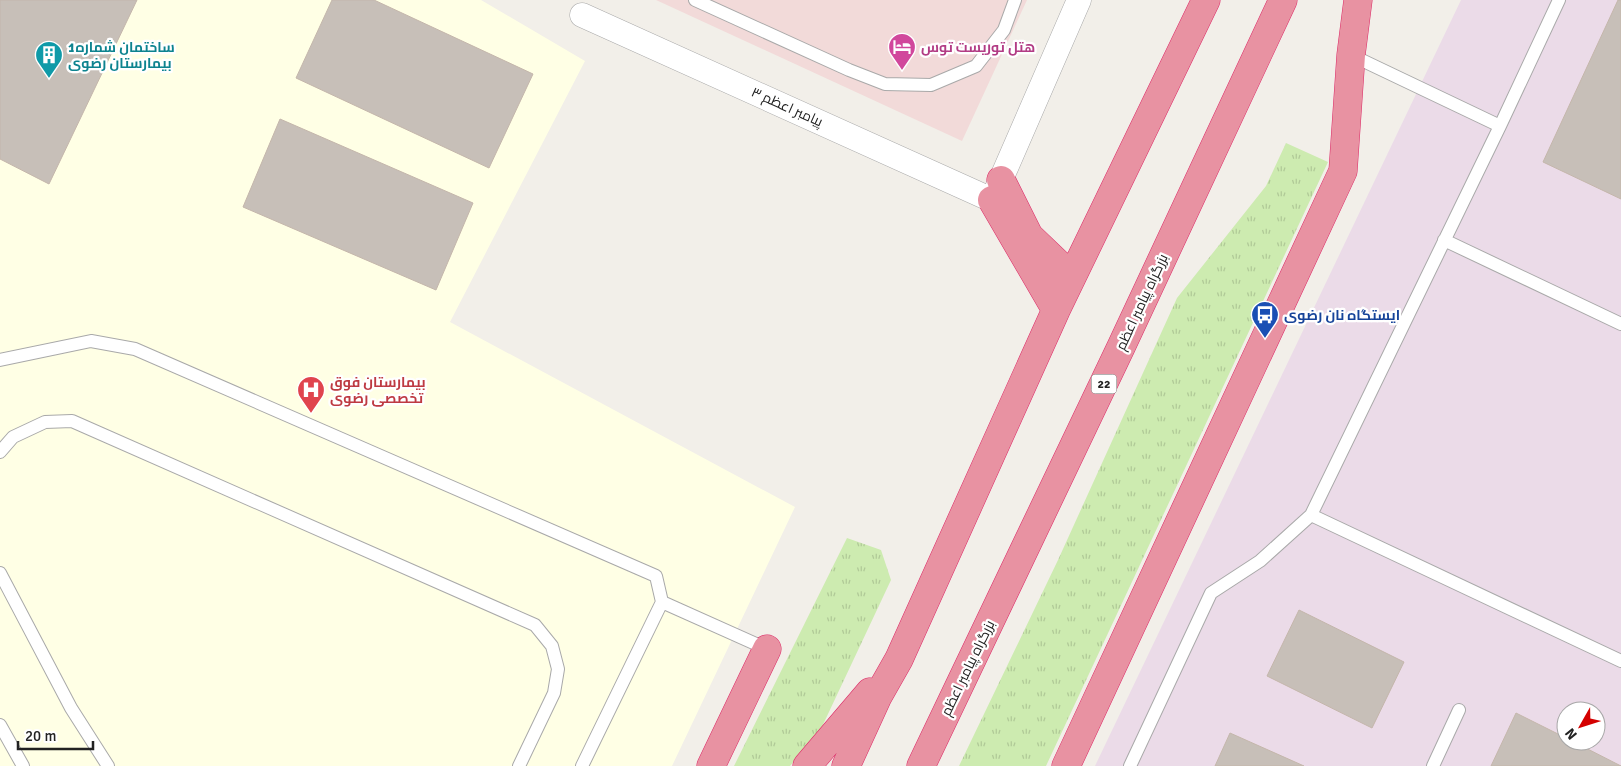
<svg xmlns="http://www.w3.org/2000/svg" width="1621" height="766" font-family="Signika,Cairo,sans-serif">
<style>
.commercial{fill:#f2dad9}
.industrial{fill:#ebdbe8;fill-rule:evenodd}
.education{fill:#ffffe5}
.grass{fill:url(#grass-tufts)}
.building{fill:#c7bfb8;stroke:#c4b6ab}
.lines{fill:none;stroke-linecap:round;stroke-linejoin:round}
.lane-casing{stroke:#a9a9a9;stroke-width:14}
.street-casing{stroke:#a9a9a9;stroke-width:25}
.highway-casing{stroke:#dc2a67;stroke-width:29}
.lane{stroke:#fff;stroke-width:12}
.street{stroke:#fff;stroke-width:24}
.highway{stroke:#e892a2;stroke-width:28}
.labels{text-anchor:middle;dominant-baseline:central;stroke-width:4.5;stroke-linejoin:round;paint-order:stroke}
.shield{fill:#fff;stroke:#646464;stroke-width:1}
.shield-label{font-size:12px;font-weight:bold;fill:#222}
.culture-label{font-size:14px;font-weight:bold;fill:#0d838f;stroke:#fff;text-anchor:start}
.hotel-label{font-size:14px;font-weight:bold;fill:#b23c85;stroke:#fff;text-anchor:start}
.street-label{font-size:14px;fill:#222;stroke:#fff}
.transit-label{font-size:14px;font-weight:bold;fill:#164399;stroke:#fff;text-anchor:start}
.health-label{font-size:14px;font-weight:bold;fill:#be3a42;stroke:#fff;text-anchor:start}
</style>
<defs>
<pattern id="grass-tufts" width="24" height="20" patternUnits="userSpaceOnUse" patternTransform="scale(1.25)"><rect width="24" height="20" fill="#cdebb0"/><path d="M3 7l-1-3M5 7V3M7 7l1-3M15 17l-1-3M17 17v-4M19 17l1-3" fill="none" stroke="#b0c997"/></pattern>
</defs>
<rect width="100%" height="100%" fill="#f2efe9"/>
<path class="commercial" d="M656,0h371l-65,141z"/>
<path class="industrial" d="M1461,0h160v766h-526zM1566,711h30v30h-30z"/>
<path class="education" d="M0,0h481l104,61 -135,261 345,185 -123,259h-672z"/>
<path class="grass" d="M1286,143l42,19 -282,604h-87l99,-206 119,-262 89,-112z
M847,538l34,12 10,30 -71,151 -30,35h-56z"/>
<path class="building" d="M0,0h137l-88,184 -49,-25z
M332,0h42l159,74 -44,94 -193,-90z
M1618,0h3v199l-78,-37z
M280,119l193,84 -37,87 -193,-83z
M1299,610l105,52 -32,66 -105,-52z
M1516,713l50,25v3h6l49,25h-130z
M1230,733l74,33h-89z"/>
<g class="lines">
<defs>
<path id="lane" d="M695,0l154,70 36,14 46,1 45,-19 28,-36 11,-30
M1351,55l149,71
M1444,240l177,84
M0,360l91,-19 44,8 521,227 6,26 -80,164
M0,452l13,-15 32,-15 27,-1 463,204 17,21 6,23 -4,24 -35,73
M1311,515l310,146
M0,573l71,135 37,58
M662,602l105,47
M0,725l23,41
M1130,766l81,-173 49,-32 51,-46 189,-389 59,-126
M1433,766l26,-56"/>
<path id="street" d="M582,15l410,185 87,-200"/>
<path id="highway" d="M1001,180l28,56 43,41
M992,200l64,110
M711,766l56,-117
M807,766l63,-74
M846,766l32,-70 21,-37 157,-349 150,-310
M921,766l200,-419 162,-347
M1066,766l277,-595 8,-116 7,-55"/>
</defs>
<use href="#lane" class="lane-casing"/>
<use href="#street" class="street-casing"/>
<use href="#highway" class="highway-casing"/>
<use href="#lane" class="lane"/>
<use href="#street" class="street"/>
<use href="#highway" class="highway"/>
</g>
<defs>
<symbol id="hotel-pin" viewBox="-11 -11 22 30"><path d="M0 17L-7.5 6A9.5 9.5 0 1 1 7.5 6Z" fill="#d1479c" stroke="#fff"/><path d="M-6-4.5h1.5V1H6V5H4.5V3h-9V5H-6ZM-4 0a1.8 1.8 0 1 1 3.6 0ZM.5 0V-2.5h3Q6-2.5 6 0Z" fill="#fff"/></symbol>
<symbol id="building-pin" viewBox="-11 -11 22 30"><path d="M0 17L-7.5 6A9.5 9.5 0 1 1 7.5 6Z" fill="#0f9aa8" stroke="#fff"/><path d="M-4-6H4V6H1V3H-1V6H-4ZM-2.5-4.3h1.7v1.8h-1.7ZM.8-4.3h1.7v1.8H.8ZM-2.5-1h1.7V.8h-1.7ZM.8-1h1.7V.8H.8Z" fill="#fff"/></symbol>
<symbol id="bus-pin" viewBox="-11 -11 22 30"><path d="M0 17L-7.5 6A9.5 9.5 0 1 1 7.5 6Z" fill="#1a4fb4" stroke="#fff"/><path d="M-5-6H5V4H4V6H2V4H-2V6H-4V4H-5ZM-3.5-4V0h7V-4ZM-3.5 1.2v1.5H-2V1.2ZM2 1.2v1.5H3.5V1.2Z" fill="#fff"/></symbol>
<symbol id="hospital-pin" viewBox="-11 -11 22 30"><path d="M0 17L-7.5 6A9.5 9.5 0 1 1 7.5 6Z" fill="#e0444e" stroke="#fff"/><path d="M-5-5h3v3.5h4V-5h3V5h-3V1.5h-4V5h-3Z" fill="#fff"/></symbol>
</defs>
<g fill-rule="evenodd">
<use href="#hotel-pin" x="886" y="31" width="32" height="43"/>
<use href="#building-pin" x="33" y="39" width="32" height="43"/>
<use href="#bus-pin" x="1249" y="299" width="32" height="43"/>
<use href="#hospital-pin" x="295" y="374" width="32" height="43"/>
</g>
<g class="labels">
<rect class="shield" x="1091.5" y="374.5" width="25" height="19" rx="4"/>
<g class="shield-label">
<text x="1104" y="384">22</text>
</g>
<g class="culture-label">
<text x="68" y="47">ساختمان شماره1<tspan x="68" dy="16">بیمارستان رضوی</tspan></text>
</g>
<g class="hotel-label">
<text x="921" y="47">هتل توریست توس</text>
</g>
<g class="street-label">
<text transform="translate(787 107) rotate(24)">پیامبر اعظم ۳</text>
<text transform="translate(1142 302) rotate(-65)">بزرگراه پیامبر اعظم</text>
<text transform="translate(968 668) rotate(-64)">بزرگراه پیامبر اعظم</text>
</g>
<g class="transit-label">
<text x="1284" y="315">ایستگاه نان رضوی</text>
</g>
<g class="health-label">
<text x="330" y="382">بیمارستان فوق<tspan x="330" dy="16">تخصصی رضوی</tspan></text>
</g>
</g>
<g transform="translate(1581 726) rotate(231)"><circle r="24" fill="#ffffff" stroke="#a7a7a7"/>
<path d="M0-4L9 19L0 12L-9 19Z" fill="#d40000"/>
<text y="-8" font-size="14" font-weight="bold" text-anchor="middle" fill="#222222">N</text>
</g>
<path d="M18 741v8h75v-8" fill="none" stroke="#222222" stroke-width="2.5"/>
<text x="25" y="741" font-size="15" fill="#222222" stroke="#ffffff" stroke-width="4" paint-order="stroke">20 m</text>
</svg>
